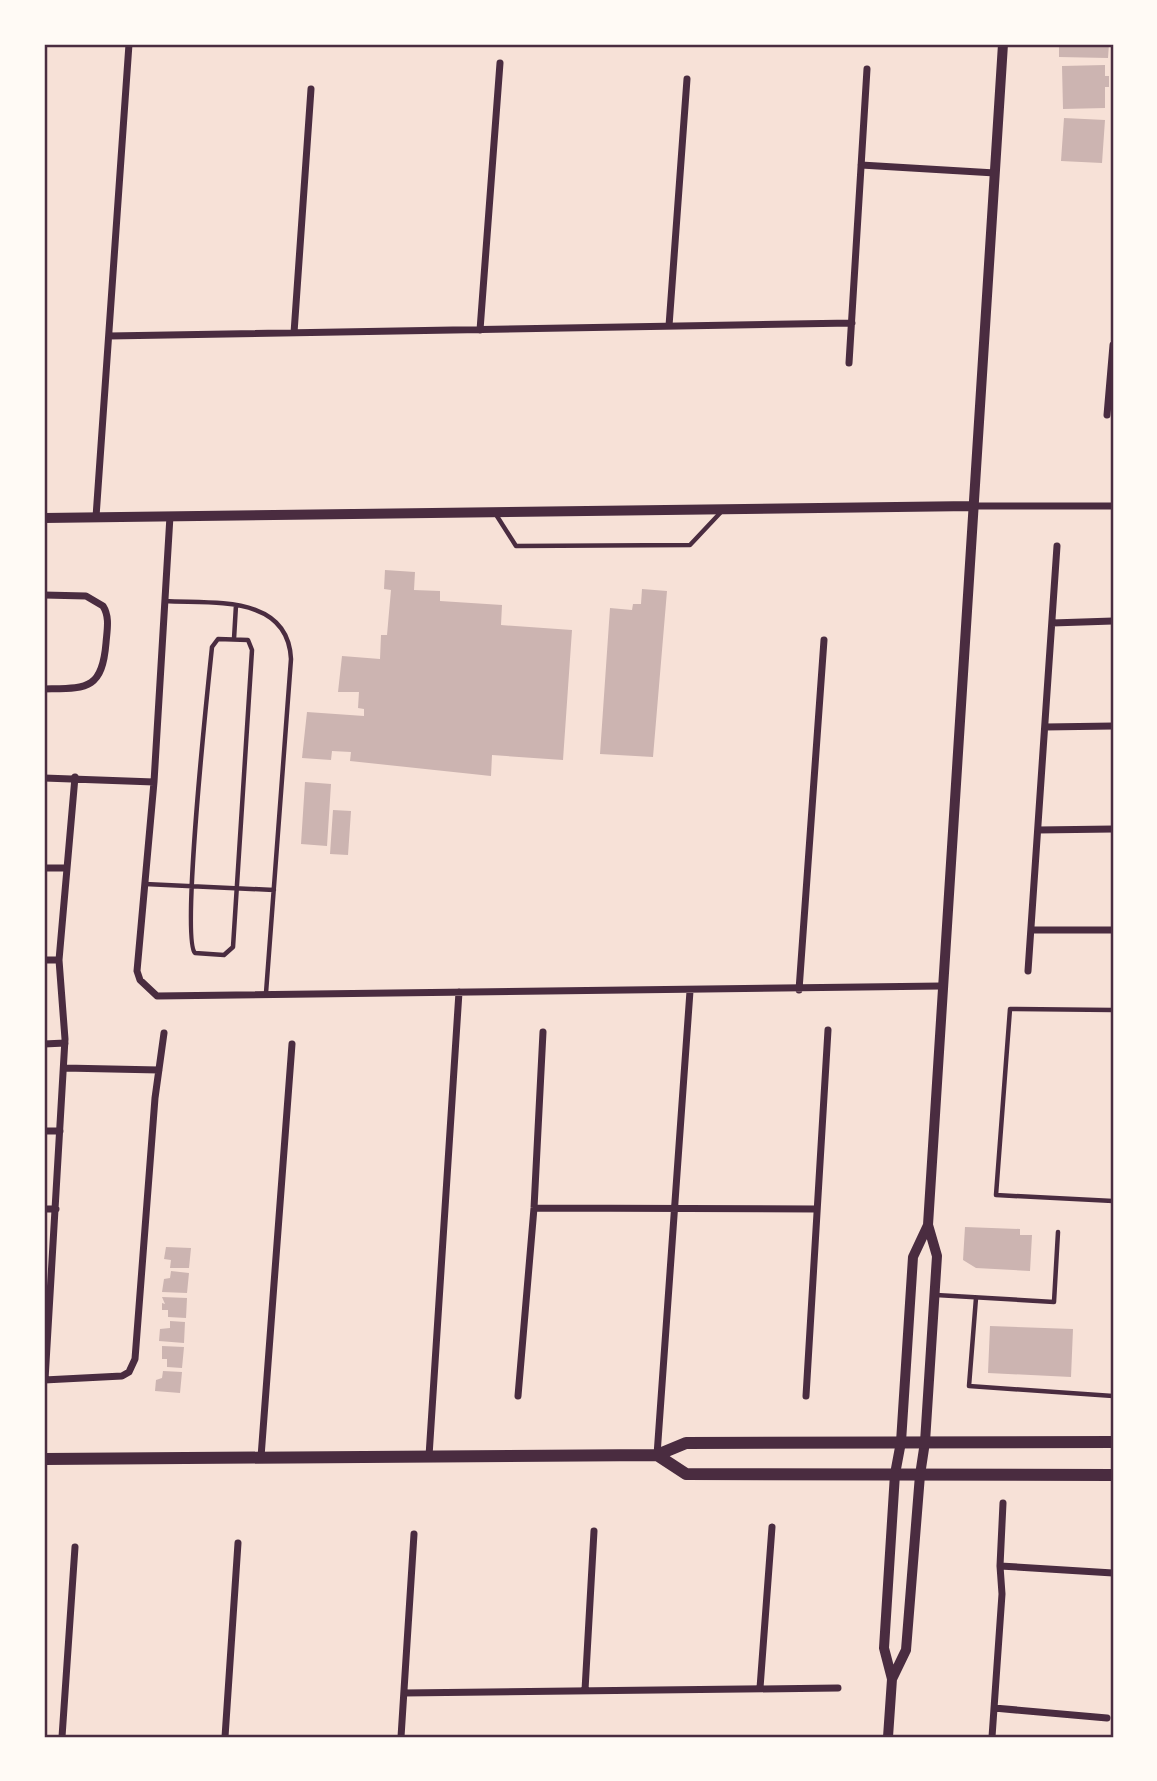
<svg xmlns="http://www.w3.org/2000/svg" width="1157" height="1781" font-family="Georgia,serif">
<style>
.building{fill:#ccb4b1}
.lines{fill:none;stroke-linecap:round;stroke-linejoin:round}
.service{stroke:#4a2c40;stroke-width:4.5}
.minor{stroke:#4a2c40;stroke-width:7}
.tertiary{stroke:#4a2c40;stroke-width:10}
.secondary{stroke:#4a2c40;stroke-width:12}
.neatline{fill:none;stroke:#4a2c40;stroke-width:2.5}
</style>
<rect width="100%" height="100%" fill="#f7e1d7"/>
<path class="building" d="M1059,44h50l-1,14 -49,-1z
M1105,65v11h4v11h-4v21l-42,1 -1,-43z
M1064,118l41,2 -3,43 -41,-2z
M385,570l30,2 -1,18 26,1v10l62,4 -1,20 71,5 -9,130 -71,-5 -1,21 -141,-15 1,-9 -19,-1 -1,9 -29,-2 5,-46 57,4v-7l-6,-1 1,-16h-21l4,-36 38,3 1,-24h6l4,-45 -7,-1z
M642,589l25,2 -14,166 -53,-3 10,-146 22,2 1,-6h8z
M305,782l26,2 -4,62 -26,-2z
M333,810l18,1 -3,44 -18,-1z
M965,1227l55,2v6h12l-2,36 -54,-3 -13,-8z
M166,1247l25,1 -2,20h-19l1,-8 -7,-1z
M171,1271l18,2 -2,20 -25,-1 2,-13 6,-1z
M162,1297l25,1 -1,20 -18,-1v-7h-6v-7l3,1z
M170,1321l15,1 -1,21 -25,-2 1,-12 10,-1z
M990,1326l83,3 -2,48 -83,-4z
M162,1346l22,1 -2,21 -15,-1v-8h-5z
M163,1371l19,1 -2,21 -25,-2 1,-11 6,-2z"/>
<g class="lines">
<path class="service" d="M495,513l21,33 174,-1 32,-34
M165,601c48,3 123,-7 126,58l-25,334
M218,639l30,1 4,10 -19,297 -9,8 -29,-2c-14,-14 13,-268 17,-306z
M234,639l2,-34
M145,884l129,6
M1113,1010l-103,-1 -14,186 117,6
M936,1295l118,7 4,-70
M976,1298l-7,88 144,10"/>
<path class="minor" d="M861,165l134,8
M669,326l18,-247
M480,330l20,-267
M294,333l17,-244
M109,336l743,-13
M849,363l18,-294
M1107,415l6,-70
M973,506h140
M170,516l-16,266 -17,189 3,9 17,16 784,-10
M96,517l33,-473
M44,595l42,1 17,10c7,11 4,24 3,37 -4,48 -20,45 -62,46
M1052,623l61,-2
M1045,727l68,-1
M44,778l110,4
M1038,830l75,-1
M44,868h23
M1031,930h82
M44,960h15
M1028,971l29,-425
M799,990l25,-350
M44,1044l21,-1
M64,1068l95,2
M44,1131h16
M534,1208l282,1
M44,1209h12
M44,1380l78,-4 7,-4 6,-13 20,-261 9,-65
M45,1380l20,-341 -6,-79 16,-183
M518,1396l16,-188 9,-176
M806,1396l22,-366
M657,1455l33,-464
M429,1456l30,-464
M261,1457l31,-413
M1000,1566l113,7
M760,1688l12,-161
M585,1690l9,-159
M404,1693l434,-5
M994,1708l113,10
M62,1737l13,-190
M225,1737l13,-194
M401,1737l13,-203
M992,1737l10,-143 -2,-28 3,-63"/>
<path class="tertiary" d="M44,518l929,-12
M892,1679l14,-29 14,-175 5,-33 12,-186 -9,-31 75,-1181
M888,1737l4,-58 -8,-31 11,-174 6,-32 12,-185 15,-32"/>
<path class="secondary" d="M657,1455l29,19 427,1
M44,1459l613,-4 29,-12 427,-1"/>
</g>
<rect width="1157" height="1781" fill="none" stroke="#fffaf5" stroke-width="91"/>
<rect x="46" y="46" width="1066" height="1690" class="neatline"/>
</svg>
